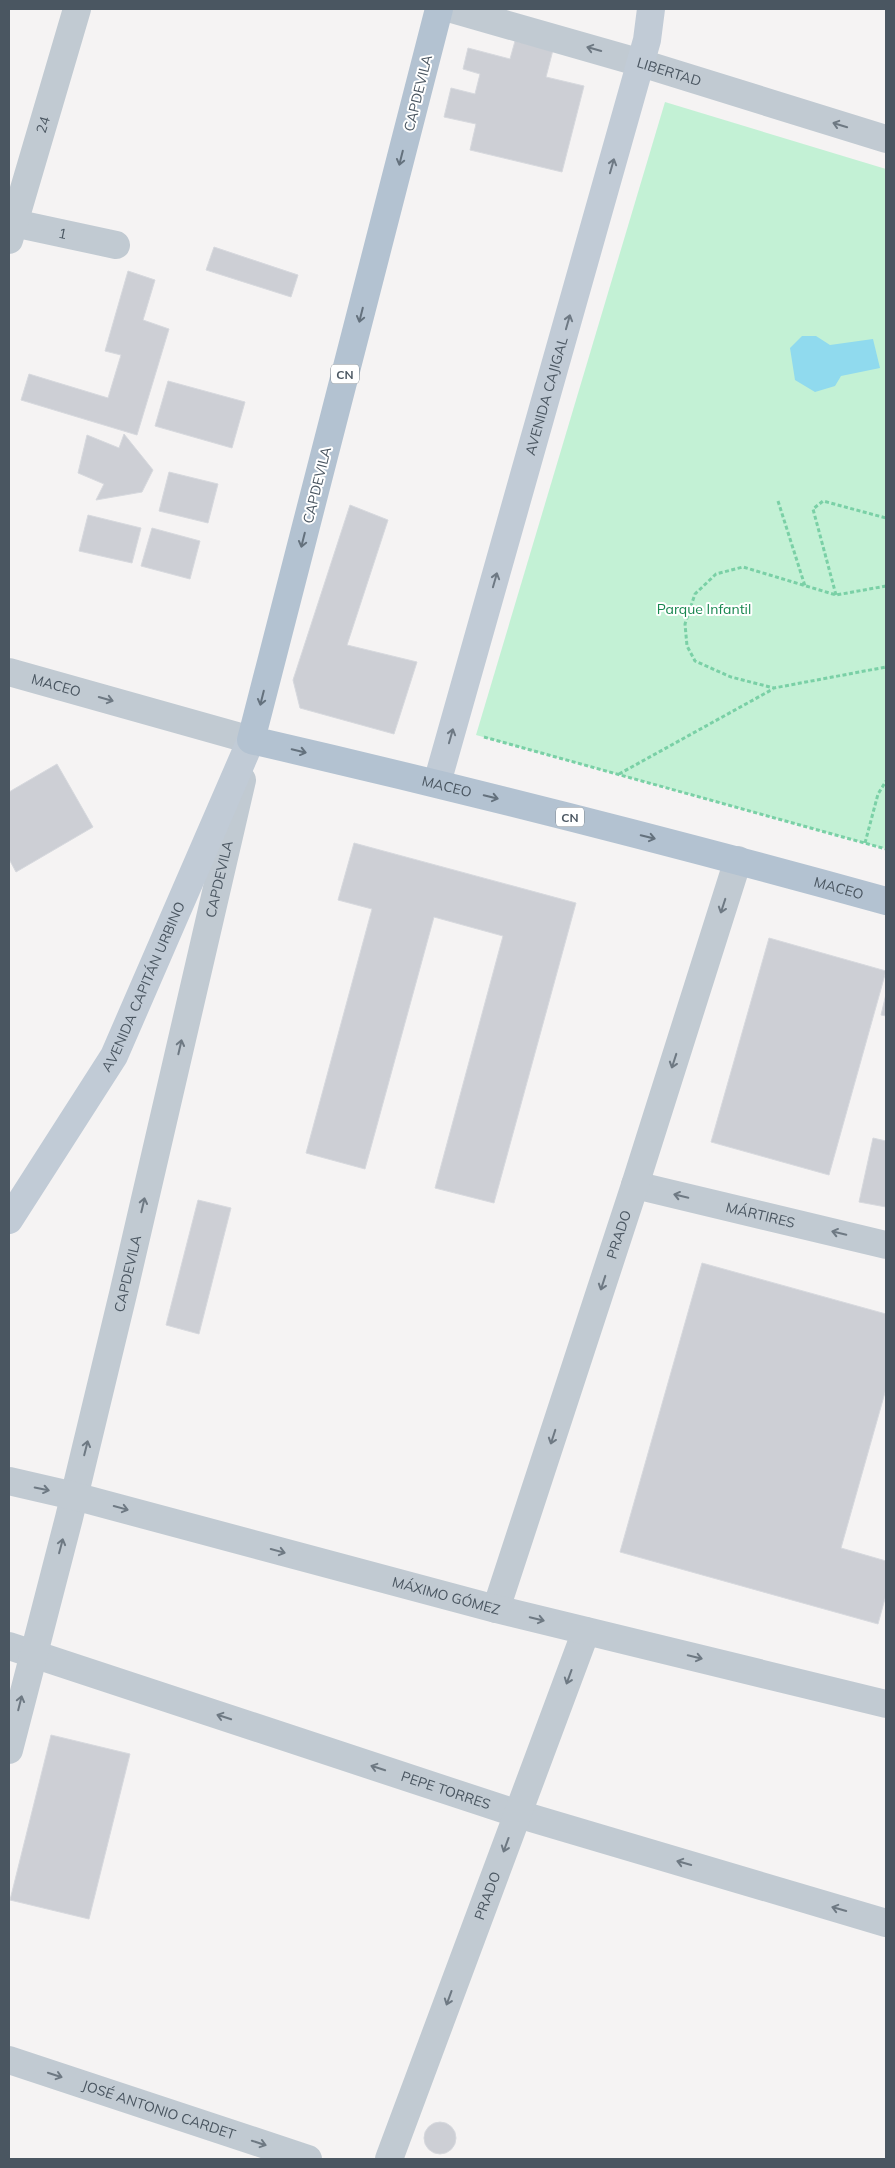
<svg xmlns="http://www.w3.org/2000/svg" width="895" height="2168" font-family="Mulish,sans-serif">
<style>
.green{fill:#c3f1d5}
.water{fill:#90daee}
.building{fill:#cdcfd5;stroke:#d7d9de}
.lines{fill:none;stroke-linecap:round;stroke-linejoin:round}
.path{stroke:#7ad0a6;stroke-width:3;stroke-dasharray:4 2.5;stroke-linecap:butt}
.minor{stroke:#c1cad2;stroke-width:28}
.tertiary{stroke:#c1cad2;stroke-width:28}
.secondary{stroke:#c1cbd6;stroke-width:28}
.primary{stroke:#b3c2d1;stroke-width:28}
.oneway{stroke:#6e7983}
.oneway2{stroke:#64717d}
.oneway3{stroke:#6e7984}
.labels{text-anchor:middle;dominant-baseline:central;stroke-width:4;stroke-linejoin:round;paint-order:stroke}
.shield{fill:#fff;stroke:#808990;stroke-width:1}
.shield-label{font-size:12px;font-weight:bold;fill:#4a5661}
.street-label{font-size:14px;fill:#4a5661;stroke:#fff}
.park-label{font-size:14px;fill:#17864f;stroke:#fff}
</style>
<rect width="100%" height="100%" fill="#f5f3f3"/>
<path class="green" d="M665,102l221,67v680l-410,-114z"/>
<path class="water" d="M802,336h14l14,9 43,-6 7,29 -39,8 -6,10 -20,6 -20,-12 -5,-32z"/>
<path class="building" d="M515,41l38,9 -7,27 38,9 -22,86 -92,-22 6,-26 -32,-7 7,-29 24,6 5,-20 -17,-5 5,-21 42,11z
M214,247l84,28 -7,22 -85,-27z
M128,271l27,9 -12,40 26,9 -32,106 -116,-35 8,-26 79,24 13,-43 -16,-4z
M168,381l77,21 -13,46 -77,-22z
M124,434l29,36 -11,22 -46,8 8,-16 -26,-11 9,-38 32,13z
M169,472l49,12 -10,39 -49,-12z
M350,505l38,15 -41,125 70,17 -23,72 -94,-26 -7,-28z
M88,515l53,13 -9,35 -53,-12z
M152,528l48,13 -10,38 -49,-13z
M57,764l36,63 -77,45 -7,-13v-67z
M354,843l222,60 -82,300 -59,-15 68,-252 -69,-19 -69,252 -59,-16 66,-244 -34,-9z
M769,938l117,33 -57,204 -118,-33z
M886,994v22l-5,-1z
M873,1138l13,3v66l-27,-5z
M198,1200l33,8 -32,126 -33,-9z
M702,1263l184,51v75l-45,159 45,13v34l-8,29 -258,-72z
M51,1735l79,19 -41,165 -79,-19z
M424 2138a16 16 0 1 1 32 0a16 16 0 1 1-32 0Z"/>
<g class="lines">
<path class="path" d="M778,501l27,85
M886,586l-50,9 -93,-28 -27,7 -21,20 -10,30 2,22 8,15 36,16 43,11 112,-21
M836,595l-23,-86 10,-8 63,17
M484,737l402,112
M619,774l154,-85
M865,843l13,-49 8,-13"/>
<g class="minor">
<path id="s1" d="M9,222l107,23"/>
<path id="s2" d="M9,240l68,-231"/>
<path id="s3" d="M635,1185l251,60"/>
<path id="s4" d="M496,1609l139,-424 103,-325"/>
<path id="s5" d="M9,1646l509,168 368,109"/>
<path id="s6" d="M9,1750l60,-232 54,-224 119,-514"/>
<path id="s7" d="M9,2060l299,99"/>
<path id="s8" d="M389,2159l197,-528"/>
</g>
<g class="tertiary">
<path id="s9" d="M452,9l189,54 245,76"/>
<path id="s10" d="M9,672l242,68"/>
<path id="s11" d="M9,1481l65,15 422,113 390,95"/>
</g>
<g class="secondary">
<path id="s12" d="M437,783l210,-743 4,-31"/>
<path id="s13" d="M9,1220l105,-164 137,-316"/>
</g>
<path class="primary" id="s14" d="M439,9l-188,731c213,49 425,103 635,161"/>
</g>
<defs><path id="oneway-shaft" d="M-6 0H5M1.5-3L5.5 0L1.5 3" fill="none" stroke-width="1.6" stroke-linecap="round" stroke-linejoin="round" transform="scale(1.25)"/></defs>
<g class="oneway">
<use href="#oneway-shaft" transform="translate(594 49) rotate(-164)"/>
<use href="#oneway-shaft" transform="translate(840 125) rotate(-163)"/>
<use href="#oneway-shaft" transform="translate(106 699) rotate(16)"/>
<use href="#oneway-shaft" transform="translate(723 906) rotate(108)"/>
<use href="#oneway-shaft" transform="translate(180 1047) rotate(-77)"/>
<use href="#oneway-shaft" transform="translate(674 1061) rotate(108)"/>
<use href="#oneway-shaft" transform="translate(681 1196) rotate(-167)"/>
<use href="#oneway-shaft" transform="translate(143 1205) rotate(-77)"/>
<use href="#oneway-shaft" transform="translate(839 1233) rotate(-167)"/>
<use href="#oneway-shaft" transform="translate(603 1283) rotate(108)"/>
<use href="#oneway-shaft" transform="translate(553 1437) rotate(108)"/>
<use href="#oneway-shaft" transform="translate(86 1448) rotate(-76)"/>
<use href="#oneway-shaft" transform="translate(42 1489) rotate(12)"/>
<use href="#oneway-shaft" transform="translate(121 1508) rotate(15)"/>
<use href="#oneway-shaft" transform="translate(61 1546) rotate(-75)"/>
<use href="#oneway-shaft" transform="translate(278 1551) rotate(15)"/>
<use href="#oneway-shaft" transform="translate(537 1619) rotate(14)"/>
<use href="#oneway-shaft" transform="translate(695 1657) rotate(14)"/>
<use href="#oneway-shaft" transform="translate(569 1677) rotate(110)"/>
<use href="#oneway-shaft" transform="translate(20 1703) rotate(-76)"/>
<use href="#oneway-shaft" transform="translate(224 1717) rotate(-162)"/>
<use href="#oneway-shaft" transform="translate(378 1768) rotate(-162)"/>
<use href="#oneway-shaft" transform="translate(506 1845) rotate(110)"/>
<use href="#oneway-shaft" transform="translate(684 1863) rotate(-164)"/>
<use href="#oneway-shaft" transform="translate(839 1909) rotate(-164)"/>
<use href="#oneway-shaft" transform="translate(449 1998) rotate(110)"/>
<use href="#oneway-shaft" transform="translate(55 2075) rotate(18)"/>
<use href="#oneway-shaft" transform="translate(259 2143) rotate(18)"/>
</g>
<g class="oneway2">
<use href="#oneway-shaft" transform="translate(401 158) rotate(104)"/>
<use href="#oneway-shaft" transform="translate(361 315) rotate(104)"/>
<use href="#oneway-shaft" transform="translate(303 540) rotate(104)"/>
<use href="#oneway-shaft" transform="translate(262 698) rotate(104)"/>
<use href="#oneway-shaft" transform="translate(299 751) rotate(13)"/>
<use href="#oneway-shaft" transform="translate(491 797) rotate(14)"/>
<use href="#oneway-shaft" transform="translate(648 837) rotate(14)"/>
</g>
<g class="oneway3">
<use href="#oneway-shaft" transform="translate(612 166) rotate(-74)"/>
<use href="#oneway-shaft" transform="translate(568 322) rotate(-74)"/>
<use href="#oneway-shaft" transform="translate(495 580) rotate(-74)"/>
<use href="#oneway-shaft" transform="translate(451 736) rotate(-74)"/>
</g>
<g class="labels">
<g class="shield">
<rect x="331" y="364.5" width="28" height="19" rx="4"/>
<rect x="556" y="807.5" width="28" height="19" rx="4"/>
</g>
<g class="shield-label">
<text x="345" y="374">CN</text>
<text x="570" y="817">CN</text>
</g>
<g class="street-label">
<text stroke="none"><textPath href="#s9" startOffset="226">LIBERTAD</textPath></text>
<text transform="translate(418 93) rotate(-76)">CAPDEVILA</text>
<text stroke="none"><textPath href="#s2" startOffset="120">24</textPath></text>
<text stroke="none"><textPath href="#s1" startOffset="55">1</textPath></text>
<text stroke="none"><textPath href="#s12" startOffset="402">AVENIDA CAJIGAL</textPath></text>
<text transform="translate(317 485) rotate(-76)">CAPDEVILA</text>
<text stroke="none"><textPath href="#s10" startOffset="49">MACEO</textPath></text>
<text stroke="none"><textPath href="#s14" startOffset="956">MACEO</textPath></text>
<text stroke="none"><textPath href="#s6" startOffset="896">CAPDEVILA</textPath></text>
<text stroke="none"><textPath href="#s14" startOffset="1361">MACEO</textPath></text>
<text stroke="none"><textPath href="#s13" startOffset="270">AVENIDA CAPITÁN URBINO</textPath></text>
<text stroke="none"><textPath href="#s3" startOffset="129">MÁRTIRES</textPath></text>
<text stroke="none"><textPath href="#s4" startOffset="394">PRADO</textPath></text>
<text stroke="none"><textPath href="#s6" startOffset="491">CAPDEVILA</textPath></text>
<text stroke="none"><textPath href="#s11" startOffset="452">MÁXIMO GÓMEZ</textPath></text>
<text stroke="none"><textPath href="#s5" startOffset="460">PEPE TORRES</textPath></text>
<text stroke="none"><textPath href="#s8" startOffset="281">PRADO</textPath></text>
<text stroke="none"><textPath href="#s7" startOffset="158">JOSÉ ANTONIO CARDET</textPath></text>
</g>
<g class="park-label">
<text x="704" y="609">Parque Infantil</text>
</g>
</g>
<rect width="895" height="2168" fill="none" stroke="#4a5661" stroke-width="20"/>
</svg>
